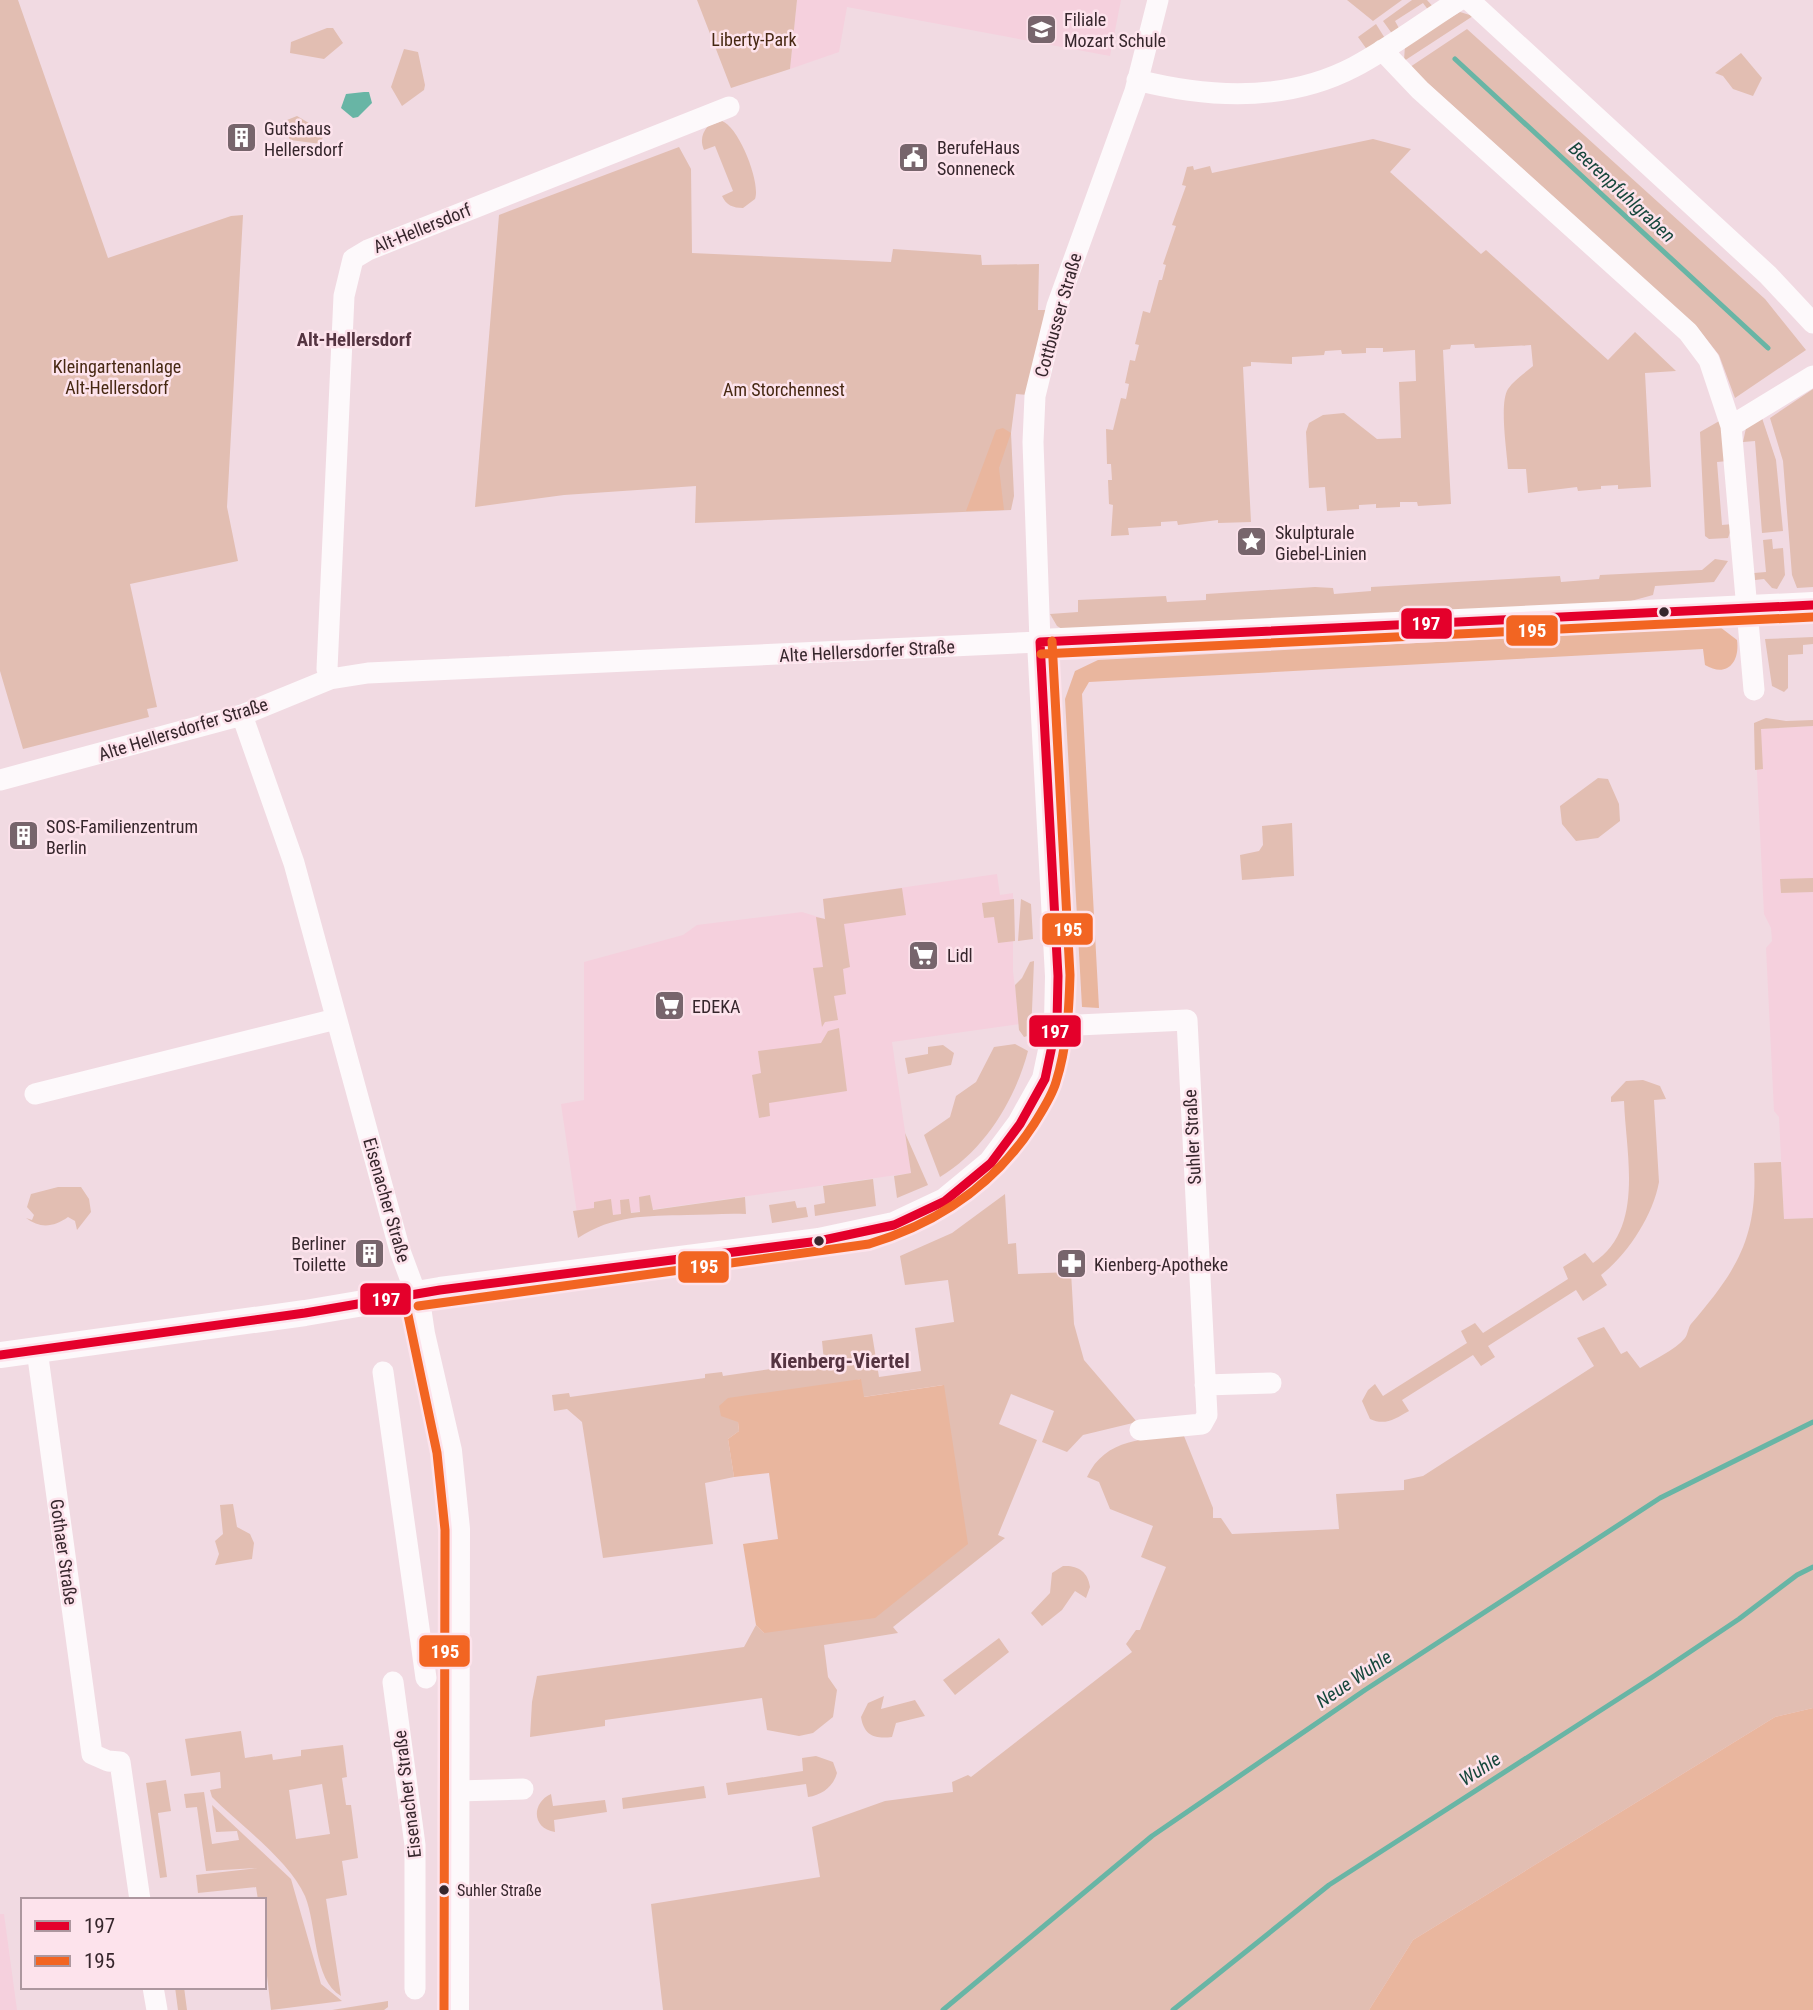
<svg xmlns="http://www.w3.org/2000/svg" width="1813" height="2010" font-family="'Roboto Condensed',sans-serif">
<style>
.built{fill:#f5d0dd}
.green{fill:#e2beb2;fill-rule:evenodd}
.forest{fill:#e9b69e}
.water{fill:#68b5a5}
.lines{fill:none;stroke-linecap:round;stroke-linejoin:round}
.stream{stroke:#68b5a5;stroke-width:5}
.minor{stroke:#fdf9fb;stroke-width:21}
.tertiary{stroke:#fdf9fb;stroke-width:26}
.bus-1-casing{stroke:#fde3ec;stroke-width:14}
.bus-2-casing{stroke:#fde3ec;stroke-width:14}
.bus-1{stroke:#e4002b;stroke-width:9}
.bus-2{stroke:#f26522;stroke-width:9}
.bus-dot{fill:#36262c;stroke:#fde3ec;stroke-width:2.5}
.labels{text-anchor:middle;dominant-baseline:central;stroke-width:5;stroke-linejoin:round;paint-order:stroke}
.bus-label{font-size:16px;fill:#36262c;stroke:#fde3ec;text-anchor:start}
.poi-label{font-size:18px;fill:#36262c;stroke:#fde3ec;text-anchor:start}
.park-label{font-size:18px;fill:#462812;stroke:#fde3ec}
.street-label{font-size:18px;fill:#36262c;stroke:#fde3ec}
.water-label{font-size:19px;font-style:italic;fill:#16473c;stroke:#fde3ec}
.neighbourhood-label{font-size:19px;font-weight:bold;fill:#553441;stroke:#fde3ec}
.quarter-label{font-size:21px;font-weight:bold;fill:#553441;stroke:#fde3ec}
.line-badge{stroke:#fde3ec;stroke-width:2.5}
.badge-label{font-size:19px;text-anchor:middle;font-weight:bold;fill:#fff}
</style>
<rect width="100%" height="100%" fill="#f1dae2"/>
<path class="built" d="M797,0h324l-11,56 -263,-49 -8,45 -49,17z
M1813,726v492l-29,1 -5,-102 -5,-6 -8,-163 6,-7 -1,-13 -7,-14 -9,-182 6,-3z
M997,874l3,21 13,-2v79l7,52 -128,18 19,131 -333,47 -17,-116 23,-4v-138l99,-27 14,-10 105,-13 23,7 -2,-20z
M0,1914h4l13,96h-17z"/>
<path class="green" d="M0,0h18l90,258 123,-42 12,-1 -16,292 11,54 -108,23 27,123 -10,2 2,8 -126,32 -23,-78z
M697,0h100l-7,69 -59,19z
M1347,0h55l-29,21z
M1412,0h15l8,9 -6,2 -6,-8 -28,18 5,9 -7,5 -10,-14z
M1460,12l13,4 -69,45 1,-16z
M1376,24l10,16 -18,11 -10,-14z
M327,28h6l10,15 -19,16 -34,-6 1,-11z
M1467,29l298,270 41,51 -71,48 -16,-43 -22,-28 -287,-260z
M404,49l14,3 7,33 -1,5 -22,16 -11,-19z
M1741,53l21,25 -9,18 -20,-7 -10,-13 -8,-3z
M297,116l27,16 -3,12 -31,-4 -8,-18z
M722,121c17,6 39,62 33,78l-12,9c-10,0 -17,-3 -21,-12l11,-5 -18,-45 -11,4c-4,-9 -2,-17 4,-24z
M1373,139l38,10 -21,23 91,82 5,-4 122,110 27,-28 41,39 -31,2 6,114 -33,2v-4l-17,1v3l-23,2 -1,-4 -49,6 -2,-24h-18c-1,-17 -9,-66 0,-80 6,-9 17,-16 25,-23l-2,-21 -56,3 -1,-4 -23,1 -1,4 -7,1 8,154 -33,2 -1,-4h-17v5l-24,1v-4l-17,1v4l-32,2 -2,-24 -16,1 -3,-56 3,-9 14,-8 21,-2 33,26 24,-1 -2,-56 17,-1 -1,-31 -32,2v-4h-17v5l-24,1 -1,-4 -16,1 -1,4 -32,2v7l-41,-2v4l-8,1 8,155 -33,1v-3l-40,5 -1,-4 -16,1v4l-33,2 1,7 -18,1 2,-31 -4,-1 -1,-24h4l-1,-16h-4l-1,-35 7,1 8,-32 5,1 3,-15 -4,-1 5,-23 5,1 4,-16 -4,-1 8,-33 7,2 9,-33h3l4,-15 -3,-1 13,-38 -4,-1 14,-39 -4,-1 5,-18 6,-1 1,4 16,-4 2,7z
M679,147l12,22 1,84 199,9 2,-13 88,6 1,10 57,-1 -1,46h8l-18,85 -12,-1 -5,39 3,63 -3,14 -316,13 1,-37 -132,9 -89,12 24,-292z
M1813,389v198l-16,1 -5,-13 -9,-114 -13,-43z
M1762,418l14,42 7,71 -21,2 -7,-92 -12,1 3,-14z
M1721,420l7,41 -11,1 5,63 11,-1 -5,14 -19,1 -4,-3 -5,-104z
M1772,539l1,10 10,-1 2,27 -8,14 -5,-1 -8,-9 -9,1 -1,-7 12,-1 -3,-32z
M1715,559l13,2 -14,21 -59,4 -2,9 -33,9 -556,26 -7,-4 -7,-12 28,-2v-12l88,-4 1,6 39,-2v-6l109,-7 18,1 1,6 37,-3v-4l189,-11 1,6 38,-3 1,-4 102,-5z
M1813,637v7l-10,1v9l-15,1v33l-4,4 -12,-6 -7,-47z
M1766,718l20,3 27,-1v6l-52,3 2,40 -8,1 -1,-47z
M1598,778l10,1 11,25 1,17 -22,17 -22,3 -14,-17 -2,-18z
M1292,823l2,53 -52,4 -2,-25 19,-4 4,-6 -1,-19z
M1813,878v14l-32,1 -1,-14z
M902,888l4,27 -62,9 6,43 -7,2 3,25 -12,2 4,24 -13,2 -3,5 -9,-59 10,-1 -7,-50 9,2 -2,-20z
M1014,899l1,42 -17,2 -4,-26 -10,1 -2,-15z
M1021,899l10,5 2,35 -15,2z
M1034,961l-3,74 -7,2 -5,-7 -4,-45 7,-7 8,-16z
M839,1028l8,63 -78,12 1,13 -11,2 -7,-43 9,-2 -3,-22 63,-8 7,-12z
M1015,1044l13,7c-13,49 -43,99 -88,126l-16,-42 26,-18 6,-21 20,-14 18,-35z
M943,1045l11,8 -3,12 -43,9 -3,-16 23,-4v-7z
M1643,1080l17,6 6,13 -12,1 5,82c-6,34 -32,73 -58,93l6,10 -24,16 -7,-11 -88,56 7,11 -14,9 -8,-11 -71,45 7,11c-14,8 -24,15 -39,8l-8,-18 6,-11 7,-6 8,12 84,-53 -6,-12 14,-8 8,10 85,-54 -5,-12 22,-14 8,10c52,-34 33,-108 31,-162l-13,1v-5l15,-16z
M905,1133l23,52 -31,13 -3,-22 17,-3z
M1781,1162l3,57 29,-1v490l-38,9 -362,223 -44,70h-706l-12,-106 169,-27 -8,-50 73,-26 68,-9 -1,-10 16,-7 3,2 161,-125 -6,-8 10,-14h4l26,-63 -25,-10 12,-31 -43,-17 -11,-27 -12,-5c18,-39 59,-39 97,-41l29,72v10h8l11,16 107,-5 -3,-35 68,-4v-10l19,-4 171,-110 -17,-28 27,-11 17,27 6,-3 13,17c13,-8 35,-18 45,-30 3,-4 3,-10 6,-14 47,-55 67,-87 63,-161z
M873,1179l3,27 -61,10 -1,-11 11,-2 -2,-17z
M58,1187h23l8,12 2,13 -14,18 -2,-9 -7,-4c-14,10 -28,12 -42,1l6,2 2,-5 -7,-8 4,-13z
M1005,1194l3,50 8,-1 2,31 53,-2 3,52 10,36 53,62 -54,13 -16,17 -25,-10 12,-31 -43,-17 -12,30 38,16 -39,95 7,3 -112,89 5,6 -74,12 4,32 9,13 -4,27 -20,16 -14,3 -32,-6 -5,-32 -157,22v6l-75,11 2,-35 5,-26 207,-29 12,-22 8,8 179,-248 -80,12 -3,-18 -122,43 1,9 -11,8 6,38 -29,6 8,61 -110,14 -21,-136 -15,-13 -13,2 -2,-16 17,-2 1,4 135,-19v-4l17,-2 1,4 101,-15 -2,-20 50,-7 7,43 42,-6 -6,-43 39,-6 -6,-42 -43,5 -5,-29 52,-23z
M650,1195l3,15 92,-13 1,17c-21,-1 -39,1 -59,1 -41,1 -74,0 -109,23l-5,-27 21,-3v-6l17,-3 2,16 8,-1 -1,-14 9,-1 2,14 9,-1 -1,-15z
M795,1201l2,7 9,-1 2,10 -36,6 -3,-18z
M233,1504l4,23 13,7 4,9 -2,16 -37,6 4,-11 -4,-13 8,-7 -3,-29z
M1063,1566c14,-1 25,5 27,21l-4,11 -11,-7 -13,19 -20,16 -11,-13 19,-20 2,-20z
M999,1638l10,14 -54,43 -12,-15z
M884,1696l-3,13 34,-9 10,16 -29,7 -4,14c-17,2 -28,-1 -31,-20l7,-14z
M241,1731l4,27 27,-4 1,6 28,-4v-6l42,-5 4,32 -5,1 4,27h5l7,53 -16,3 5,34 -21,4 15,97c-28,-16 -24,-71 -36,-100 -15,-35 -66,-72 -93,-99l-2,-7 11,-2 -1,-16 -29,4 -6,-37zM322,1784l8,50 -34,5 -7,-49z
M816,1756l17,6 4,11c-4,14 -15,22 -29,24l-2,-13 -78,11 -2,-12 77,-12 -1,-13z
M166,1780l5,31 -13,2 9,64 -7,1 -14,-95z
M704,1786l2,12 -83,11 -1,-11z
M204,1792l8,52 27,-4 -2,-9 -21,1 -4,-27 79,74 30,105 21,17 -71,9 -7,-60v-50h-6l-2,-13 -58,6 -2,-18 62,-7 -52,3 -9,-64 -11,1 -2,-14z
M551,1794l2,12 52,-6 2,12 -53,8 1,12c-23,-3 -24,-29 -4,-38z
M175,1987h9l3,23h-9z
M388,2001v6l-4,3h-52z"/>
<path class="forest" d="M1003,428l8,5 -12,35 5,42 -38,1 30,-81z
M1720,627l17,13c3,22 -10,38 -32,25l-2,-16 -614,33 -7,12 17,314 -17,-1 -17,-308 10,-28 23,-11z
M861,1379l3,18 80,-12 24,159 -93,74 -111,15 -8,-8 -13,-81 35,-5 -9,-66 -35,4 -6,-38 11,-8 -1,-9 -17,-6 -2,-10 9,-8z
M1813,1708v302h-444l44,-70 362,-223z"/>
<path class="water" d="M364,92h5l3,11 -14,14 -5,1 -12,-10 5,-14z"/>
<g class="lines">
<path class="stream" d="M1455,59l313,289
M943,2010l209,-174 213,-146 295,-192 153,-76
M1173,2010l156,-125 325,-209 85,-57 58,-44 16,-8"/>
<path class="minor" d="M1469,0l299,275 45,48
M1382,50l38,40 268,242 21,28 22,66 23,264
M1137,80c71,18 150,22 217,-13 36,-19 70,-45 105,-67
M1731,426l82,-50
M330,679l-3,-10 17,-373 9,-37 15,-9 361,-143
M242,715l52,148 106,388 16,43
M0,780l242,-65 88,-36 38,-6 672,-31 -7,-200 2,-46 22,-90 78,-215 23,-91
M1057,1022l21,3 109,-5 20,395 -5,9 -62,6
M35,1094l301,-75
M37,1350l55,404 16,7 12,1 20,138
M383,1372l43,306
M1205,1385l66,-2
M393,1682l22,163v144
M458,1791l65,-2
M153,1987l4,23"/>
<path class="tertiary" d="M416,1294l6,40 27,117 8,78 -1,481
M0,1355l305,-42 135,-23 379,-49 75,-16 51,-24 46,-38 29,-39 25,-45 12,-57 1,-46 -18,-334 773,-37"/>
<defs>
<path id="bus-1" d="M1040,642l773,-37
M0,1355l305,-42 135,-23 379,-49 75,-16 51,-24 46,-38 29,-39 25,-45 12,-57 1,-46 -18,-334"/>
<path id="bus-2" d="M1041,654l772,-37
M404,1296l33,157 8,77 -1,480
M418,1306l451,-62c69,-21 125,-58 165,-120 8,-13 18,-28 22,-42 11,-35 13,-71 14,-107l-18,-334"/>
</defs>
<use href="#bus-1" class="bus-1-casing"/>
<use href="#bus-2" class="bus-2-casing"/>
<use href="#bus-1" class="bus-1"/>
<use href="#bus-2" class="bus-2"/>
</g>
<defs>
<symbol id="school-square" viewBox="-11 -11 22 22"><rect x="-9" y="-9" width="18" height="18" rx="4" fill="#77656c" stroke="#fde3ec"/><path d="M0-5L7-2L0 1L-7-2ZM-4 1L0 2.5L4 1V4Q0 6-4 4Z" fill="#fff"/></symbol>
<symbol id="building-square" viewBox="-11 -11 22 22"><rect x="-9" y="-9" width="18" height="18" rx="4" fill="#77656c" stroke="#fde3ec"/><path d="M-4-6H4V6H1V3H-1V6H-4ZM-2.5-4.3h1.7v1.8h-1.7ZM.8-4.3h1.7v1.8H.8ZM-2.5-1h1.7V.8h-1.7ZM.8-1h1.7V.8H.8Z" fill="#fff"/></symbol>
<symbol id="civic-square" viewBox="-11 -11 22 22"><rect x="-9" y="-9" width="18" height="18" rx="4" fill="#77656c" stroke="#fde3ec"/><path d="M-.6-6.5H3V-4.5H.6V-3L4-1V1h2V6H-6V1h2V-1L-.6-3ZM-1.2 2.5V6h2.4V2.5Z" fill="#fff"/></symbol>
<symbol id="sight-square" viewBox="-11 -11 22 22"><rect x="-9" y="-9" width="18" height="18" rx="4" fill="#77656c" stroke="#fde3ec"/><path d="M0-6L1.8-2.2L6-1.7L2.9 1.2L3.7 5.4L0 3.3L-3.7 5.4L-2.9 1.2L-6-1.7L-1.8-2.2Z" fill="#fff"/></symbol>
<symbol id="supermarket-square" viewBox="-11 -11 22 22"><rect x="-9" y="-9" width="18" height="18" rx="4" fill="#77656c" stroke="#fde3ec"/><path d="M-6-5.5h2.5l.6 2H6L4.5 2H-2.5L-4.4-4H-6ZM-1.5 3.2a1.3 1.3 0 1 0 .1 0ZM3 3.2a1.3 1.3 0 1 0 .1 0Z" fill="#fff"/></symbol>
<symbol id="pharmacy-square" viewBox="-11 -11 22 22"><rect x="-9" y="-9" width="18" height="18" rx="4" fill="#77656c" stroke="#fde3ec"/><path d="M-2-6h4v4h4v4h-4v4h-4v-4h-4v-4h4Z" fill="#fff"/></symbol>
</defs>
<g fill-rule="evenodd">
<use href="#school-square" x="1024" y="12" width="35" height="35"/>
<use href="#building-square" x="224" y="120" width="35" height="35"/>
<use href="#civic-square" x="896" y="140" width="35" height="35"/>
<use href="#sight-square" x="1234" y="524" width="35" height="35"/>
<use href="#building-square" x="6" y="818" width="35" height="35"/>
<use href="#supermarket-square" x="906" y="938" width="35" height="35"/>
<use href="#supermarket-square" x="652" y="988" width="35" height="35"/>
<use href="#building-square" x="352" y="1236" width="35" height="35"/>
<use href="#pharmacy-square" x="1054" y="1246" width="35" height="35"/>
</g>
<g class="bus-dot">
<circle cx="1664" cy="612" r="6"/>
<circle cx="819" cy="1241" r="6"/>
<circle cx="444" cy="1890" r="6"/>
</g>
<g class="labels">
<g class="bus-label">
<text x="457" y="1890">Suhler Straße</text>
</g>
<g class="poi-label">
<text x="1064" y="19">Filiale<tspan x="1064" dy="21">Mozart Schule</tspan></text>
<text x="264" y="128">Gutshaus<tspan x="264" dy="21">Hellersdorf</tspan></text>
<text x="937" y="147">BerufeHaus<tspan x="937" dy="21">Sonneneck</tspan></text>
<text x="1275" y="532">Skulpturale<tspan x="1275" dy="21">Giebel-Linien</tspan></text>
<text x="46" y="826">SOS-Familienzentrum<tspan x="46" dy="21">Berlin</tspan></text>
<text x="947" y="955">Lidl</text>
<text x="692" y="1006">EDEKA</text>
<text x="346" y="1243" text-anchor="end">Berliner<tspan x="346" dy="21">Toilette</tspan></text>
<text x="1094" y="1264">Kienberg-Apotheke</text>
</g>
<g class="park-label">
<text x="754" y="39">Liberty-Park</text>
<text x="117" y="366">Kleingartenanlage<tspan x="117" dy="21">Alt-Hellersdorf</tspan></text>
<text x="784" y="389">Am Storchennest</text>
</g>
<g class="street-label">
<text transform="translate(422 228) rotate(-22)">Alt-Hellersdorf</text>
<text transform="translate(1058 315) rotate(-74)">Cottbusser Straße</text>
<text transform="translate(867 651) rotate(-3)">Alte Hellersdorfer Straße</text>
<text transform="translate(183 729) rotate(-17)">Alte Hellersdorfer Straße</text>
<text transform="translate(1192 1137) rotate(-93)">Suhler Straße</text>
<text transform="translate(387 1200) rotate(74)">Eisenacher Straße</text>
<text transform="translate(64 1552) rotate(82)">Gothaer Straße</text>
<text transform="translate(407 1794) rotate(-97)">Eisenacher Straße</text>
</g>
<g class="water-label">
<text transform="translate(1622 192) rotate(43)">Beerenpfuhlgraben</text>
<text transform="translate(1354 1679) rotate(-34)">Neue Wuhle</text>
<text transform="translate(1480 1769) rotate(-33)">Wuhle</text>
</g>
<g class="neighbourhood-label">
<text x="354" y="339">Alt-Hellersdorf</text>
</g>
<g class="quarter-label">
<text x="840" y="1361">Kienberg-Viertel</text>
</g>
</g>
<g class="line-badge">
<rect x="1400" y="607" width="53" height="33" rx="7" fill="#e4002b"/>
<rect x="1505" y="614" width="54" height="33" rx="7" fill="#f26522"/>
<rect x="1041" y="912" width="53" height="34" rx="7" fill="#f26522"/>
<rect x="1028" y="1014" width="54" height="34" rx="7" fill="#e4002b"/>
<rect x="677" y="1250" width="53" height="34" rx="7" fill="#f26522"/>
<rect x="359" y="1282" width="53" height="34" rx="7" fill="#e4002b"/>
<rect x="418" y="1634" width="53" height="34" rx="7" fill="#f26522"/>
</g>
<g class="badge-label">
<text x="1426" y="630">197</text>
<text x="1532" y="637">195</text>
<text x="1068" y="936">195</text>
<text x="1055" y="1038">197</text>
<text x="704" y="1273">195</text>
<text x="386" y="1306">197</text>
<text x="445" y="1658">195</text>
</g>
<rect x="21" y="1898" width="245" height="91" fill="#fde3ec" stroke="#ad979f" stroke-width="2"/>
<rect x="35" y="1921" width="35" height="10" fill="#e4002b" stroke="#ad979f" stroke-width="2"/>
<text x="84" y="1933" font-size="21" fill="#36262c">197</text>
<rect x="35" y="1956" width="35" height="10" fill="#f26522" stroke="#ad979f" stroke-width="2"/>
<text x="84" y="1968" font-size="21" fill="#36262c">195</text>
</svg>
